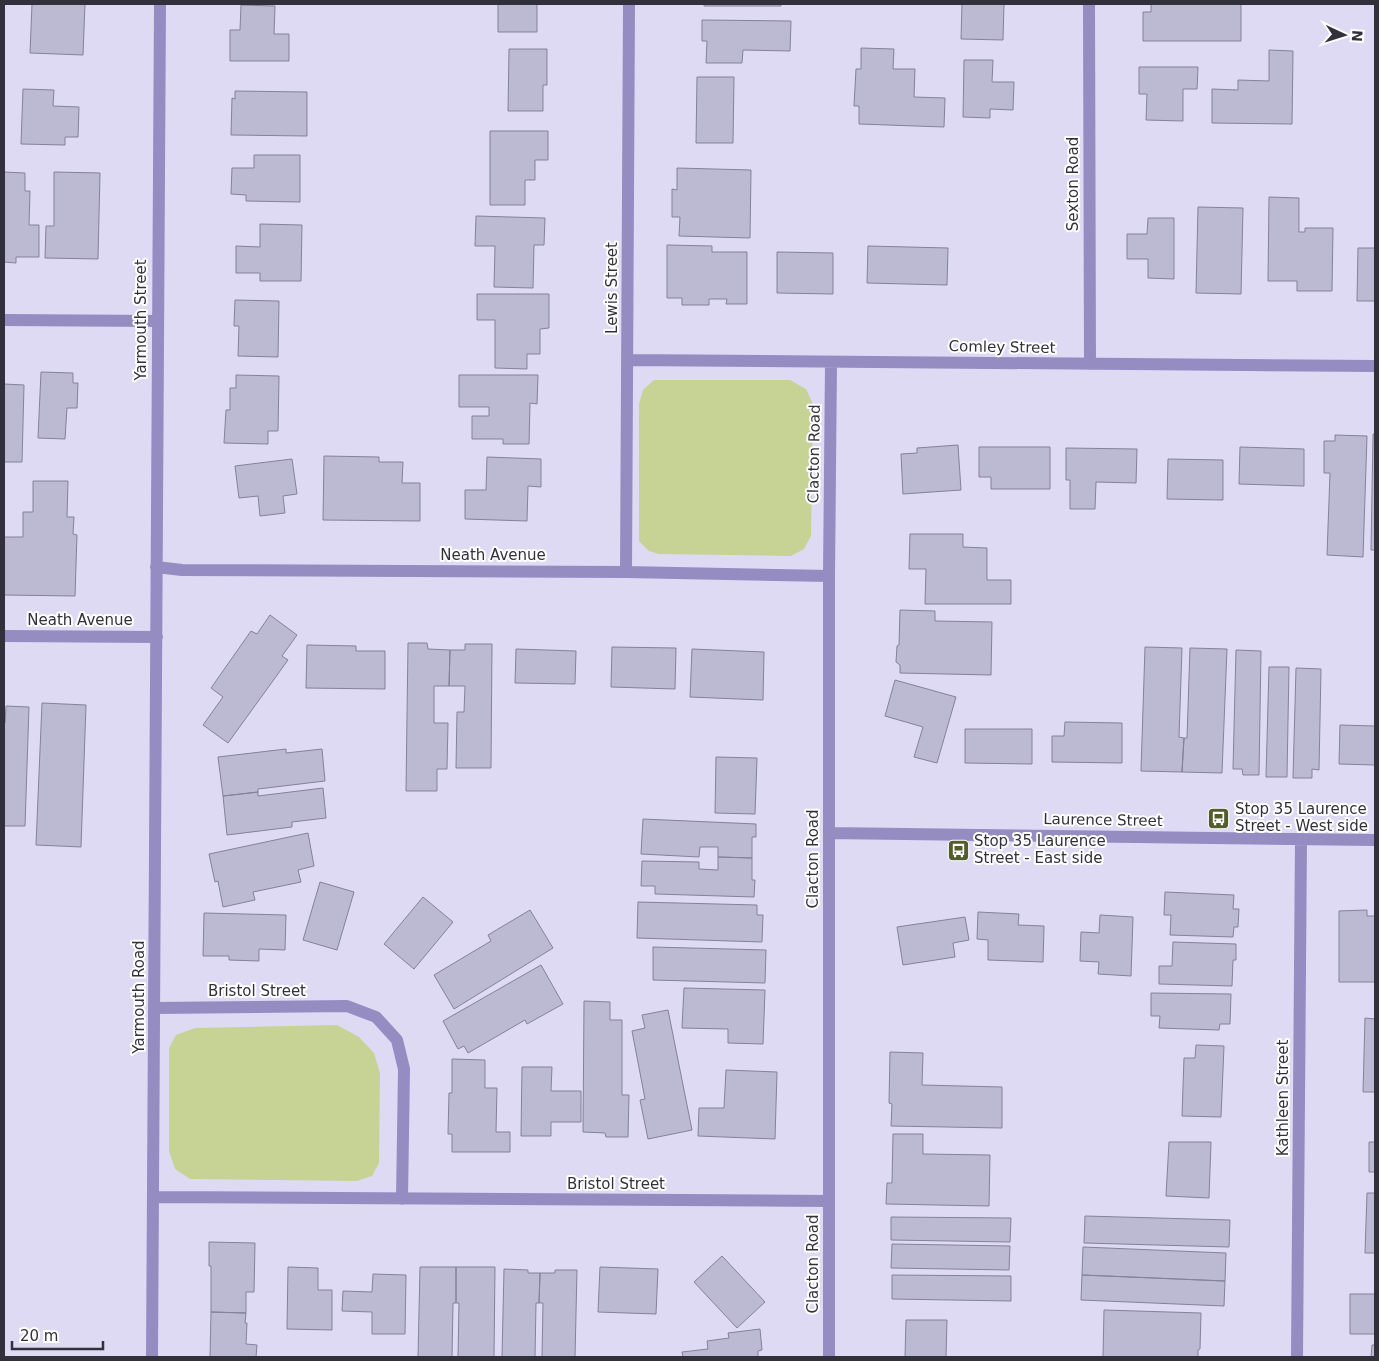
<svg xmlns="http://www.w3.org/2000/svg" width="1379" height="1361" font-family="'DejaVu Sans',sans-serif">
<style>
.green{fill:#c6d395}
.building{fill:#bcb9d2;stroke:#848198}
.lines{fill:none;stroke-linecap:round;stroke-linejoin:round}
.minor{stroke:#958cc2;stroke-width:12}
.labels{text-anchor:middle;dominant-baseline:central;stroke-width:4;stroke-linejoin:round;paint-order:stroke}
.street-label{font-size:15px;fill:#32313b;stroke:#fff}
.poi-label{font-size:15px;fill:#32313b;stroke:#fff;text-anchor:start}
</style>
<rect width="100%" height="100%" fill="#dedaf4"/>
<path class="green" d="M654,380h136l16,9 7,15 -2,132 -7,13 -13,7 -132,-2 -10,-3 -10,-10v-137l4,-14z
M337,1025l22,12 15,16 6,20 -1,90 -7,13 -15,5 -167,-2 -15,-10 -6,-18v-103l7,-13 19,-7z"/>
<path class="building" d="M32,4h53l-2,51 -53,-2z
M498,4h39v28h-39z
M704,4h77v2h-77z
M962,4h42l-1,36 -42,-1z
M1151,4h90v37h-98v-29h8z
M241,5l34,1 -1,28h15v27h-59v-31h10z
M702,20l89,1 -1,30 -47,-1 -1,13h-36l1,-22h-5z
M861,48l33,1 -1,20h22l-1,28 31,1 -1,29 -85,-3v-18h-5l2,-37h5z
M509,49h38v36h-4v26h-35z
M1269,50l24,1 -1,73 -80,-1v-34l26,1v-10l31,1z
M964,60h29l-1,22h22l-1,28 -23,-1v9l-27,-1z
M1139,67h59l-1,22h-14v32l-37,-1 1,-26h-8z
M697,77h37l-1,66h-37z
M23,89l31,1 -1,16 26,1 -1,30h-13v8l-44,-1z
M235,91l72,1v44l-76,-1 1,-37 3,1z
M490,131h58v29h-13v20h-10v25h-35z
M254,155h46v47l-54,-1v-6l-15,-1 1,-26h22z
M677,168l74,2 -1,68 -71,-2 1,-19h-8v-28l5,1z
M4,172l21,1v18h5l-1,34h10v32h-23v6l-12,-1z
M54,172l46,1 -2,86 -53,-1 1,-32h8z
M1269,197l30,1v34h6v-4h28l-1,63h-35v-10h-29z
M1198,207l45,1 -2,86 -45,-1z
M476,216l69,2 -1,27h-10l-1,43 -39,-1 1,-41h-20z
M1148,218h26v61l-26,-1v-19h-21v-25h20z
M260,224l42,1 -1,56h-41v-8h-24v-27l24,1z
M667,245l45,1v6h35v52h-21l1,-5h-18v6h-27v-7h-15z
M868,246l80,2 -1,37 -80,-2z
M1358,248h17v53h-18z
M777,252l56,1v41l-56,-1z
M477,294h72v34l-9,1v25h-13v15l-32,-1v-48h-18z
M235,300l44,1 -1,56 -40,-1 1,-30h-5z
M41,372l32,1v10h5l-1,25h-10l-2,31 -27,-1z
M236,375l43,1 -1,55h-10v13l-44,-1 2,-33h4v-22h6z
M459,375h79l-1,29 -7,-1 -1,41h-26v-5h-31v-23h17v-9h-30z
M4,384l20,1 -2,77h-18z
M1373,434h2v116h-4z
M1335,435l32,1 -4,121 -36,-2 3,-82h-6v-32h11z
M958,445l3,45 -58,4 -2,-40 16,-1v-5z
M979,447h71v42h-59v-12h-12z
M1240,447l64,2v37l-65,-2z
M1066,448l71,1 -1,34 -40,-1 -1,27h-25v-29h-4z
M324,456l55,1v5h24l-1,21h18v38l-97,-1z
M487,457l54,2v28l-13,-1 -1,35 -62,-2v-29h21z
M292,459l5,35 -14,2 2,17 -25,3 -2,-20 -19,2 -4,-32z
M1168,459l55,1v40l-56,-1z
M33,481h35l-1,36h7l-1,17 4,1 -2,61 -71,-1v-58h19v-25h10z
M910,534h53v13l24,1v32h24v24h-86l1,-35h-17z
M900,610l35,1v10l57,1 -1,53 -91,-2v-8l-4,-3 1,-16 2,-1z
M270,615l27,20 -15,21 6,4 -60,83 -25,-18 20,-28 -12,-9 40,-57 6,3z
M408,643h19l1,6 22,1 -1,36h-15v37h14l-1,46h-10v22h-31z
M465,644h27l-1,124h-35l1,-56h7l1,-26h-16l1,-36h15z
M307,645l49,1v5h29v38l-79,-1z
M612,647l64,1 -1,41 -64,-2z
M1145,647l37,1 -3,89 5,1 -2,34 -41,-1z
M1190,648l37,1 -5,124 -40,-1 2,-34h3z
M516,649l60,2 -1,33 -60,-1z
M692,649l72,3 -1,48 -73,-3z
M1236,650l25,1 -2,124h-16l-1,-6h-9z
M1269,667h20l-2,110h-21z
M1296,668l25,1 -2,101 -7,-1v9h-19z
M895,680l61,17 -19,66 -23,-6 9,-30 -38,-11z
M42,703l44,2 -5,142 -45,-2z
M6,706l23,1 -4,119h-21v-104l1,1z
M1065,722l57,1v40l-70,-1v-26h12z
M1340,725l35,1v39l-36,-1z
M965,729h67v35l-67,-1z
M286,749v4l36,-4 3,32 -67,8v3l-35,4 -5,-39z
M716,757l41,1 -2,56 -40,-1z
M323,788l3,30 -34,4v5l-65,8 -4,-39 35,-4v4z
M643,819l113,5v13h-4v21l-34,-1v-10h-18l-1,10 -58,-3z
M308,833l6,33 -16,4 3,12 -48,10 2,8 -32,7 -5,-26 -3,1 -6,-28z
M718,857l34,1v22h3l-1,17 -99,-3v-8h-14l1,-25 57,1v7l19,1z
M320,882l34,10 -17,58 -34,-10z
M1165,892l69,3 -1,14h6l-1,18h-4l-1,10 -63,-2 1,-20h-7z
M423,897l30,25 -39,47 -30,-25z
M638,902l119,3v10h6l-1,27 -125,-4z
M530,910l23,38 -99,61 -20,-34 57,-34 -3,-6z
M1367,910v6h8v66h-36v-71z
M978,912l41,2 -1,11 26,1 -1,36 -55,-2v-20l-11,-1z
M204,913l82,2 -1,35 -26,-1v12l-30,-1v-4h-26z
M1100,915l33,2 -2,59 -33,-2 1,-12 -19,-1 1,-29 18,1z
M965,917l4,23 -16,3 2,14 -52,8 -6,-38z
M1173,942l63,2v16h-3l-1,26 -73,-2v-18h13z
M653,947l113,3 -1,33 -112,-3z
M541,965l22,39 -36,20 -2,-4 -57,33 -4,-7 -6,3 -15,-28z
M684,988l81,2 -2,54 -35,-1v-14l-46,-1z
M1151,993l80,1 -1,30h-10l-1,6 -60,-2 1,-12h-9z
M584,1001l26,1v18h12v75h7l-1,42h-22l-1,-4 -22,-1z
M668,1010l24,120 -44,9 -8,-39 5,-1 -13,-68 13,-3 -3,-13z
M1365,1018l10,1v73h-12z
M1196,1045l28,1 -3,71 -39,-1 2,-58h11z
M890,1052l33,1 -1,32 80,2v41l-111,-2 1,-22 -3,-1z
M452,1059l33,1v28h12l-1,44h14v20h-58v-18h-4l1,-41h3z
M522,1067h30l-1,24h30v31h-30v14h-30z
M726,1070l51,2 -2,67 -77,-3 1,-28h25z
M893,1134h30v20l67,1 -1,51 -103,-2 1,-21h5z
M1169,1142h42l-2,56 -43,-2z
M1369,1142h6v30h-6z
M1367,1193h8v60h-10z
M1085,1216l145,4 -1,27 -145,-4z
M891,1217l120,1 -1,24 -119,-2z
M209,1242l46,1 -1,49h-8v21l-35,-1v-46h-2z
M892,1244l118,2 -1,24 -118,-2z
M1083,1247l143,6 -1,28 -143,-6z
M722,1256l43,46 -28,26 -43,-46z
M288,1267l30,1v22h14v40l-45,-1z
M420,1267h36v36h-3l-1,54h-34z
M456,1267h39l-1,90h-36l1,-54h-3z
M600,1267l58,2 -2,45 -58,-2z
M504,1269l24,1v3h12l-1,30h-3l-1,54h-33z
M555,1270h22l-2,87h-33l1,-54h-4l1,-30h15z
M373,1274l33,1 -1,59h-33v-22l-30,-1 1,-20 29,1z
M892,1275l119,1v25l-119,-2z
M1082,1275l143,6 -1,25 -143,-6z
M1350,1294h25v40h-25z
M1104,1310l97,3 -1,36 -2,1v7h-95z
M211,1312l35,1 -1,10h2l-1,21 11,1 -1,12h-46z
M906,1320h41l-1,37h-41z
M760,1329l2,21 -4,1v6h-75l-1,-5 26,-3 -1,-8 22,-3 -1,-5z
M1372,1345h3v12h-4z"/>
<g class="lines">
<path class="minor" d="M1089,4l1,360
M4,320l154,1
M627,360l748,6
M156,567l26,3 444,2 203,4
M626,572l3,-568
M4,636l153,1
M829,833l546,7
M155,1008l192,-2 29,11 21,23 7,29 -2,130
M153,1197l676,4
M152,1357l8,-1353
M829,1357v-781l2,-214
M1297,1357l4,-518"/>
</g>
<defs>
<symbol id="bus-square" viewBox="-11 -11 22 22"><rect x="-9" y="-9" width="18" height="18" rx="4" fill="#535c2b" stroke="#fff"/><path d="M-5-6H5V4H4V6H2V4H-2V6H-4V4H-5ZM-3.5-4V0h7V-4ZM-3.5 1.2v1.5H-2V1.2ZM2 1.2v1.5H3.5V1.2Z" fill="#fff"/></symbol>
</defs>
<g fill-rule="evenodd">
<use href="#bus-square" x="1206" y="806" width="25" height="25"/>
<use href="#bus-square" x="946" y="838" width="25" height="25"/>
</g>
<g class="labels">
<g class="street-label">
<text transform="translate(1073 184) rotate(-90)">Sexton Road</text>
<text transform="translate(612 288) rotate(-90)">Lewis Street</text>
<text transform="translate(141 320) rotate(-90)">Yarmouth Street</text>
<text transform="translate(1002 347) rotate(1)">Comley Street</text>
<text transform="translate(814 454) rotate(-89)">Clacton Road</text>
<text x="493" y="555">Neath Avenue</text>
<text x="80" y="620">Neath Avenue</text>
<text transform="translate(1103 820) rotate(1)">Laurence Street</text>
<text transform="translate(813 859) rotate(-90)">Clacton Road</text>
<text x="257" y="991">Bristol Street</text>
<text transform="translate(139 997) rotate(-90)">Yarmouth Road</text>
<text transform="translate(1283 1098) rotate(-90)">Kathleen Street</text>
<text x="616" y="1184">Bristol Street</text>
<text transform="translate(813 1264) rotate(-90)">Clacton Road</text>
</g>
<g class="poi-label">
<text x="1235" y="809">Stop 35 Laurence<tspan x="1235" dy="17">Street - West side</tspan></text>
<text x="974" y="841">Stop 35 Laurence<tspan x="974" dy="17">Street - East side</tspan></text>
</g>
</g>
<rect width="1379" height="1361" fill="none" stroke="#32313b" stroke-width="10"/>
<g transform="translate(1344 35) rotate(94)" stroke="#ffffff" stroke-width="4" paint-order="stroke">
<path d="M0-4L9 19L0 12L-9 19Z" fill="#32313b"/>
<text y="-8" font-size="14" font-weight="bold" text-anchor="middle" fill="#32313b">N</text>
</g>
<path d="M12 1341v8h91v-8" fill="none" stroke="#32313b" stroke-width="2.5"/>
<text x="20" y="1341" font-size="15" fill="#32313b" stroke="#ffffff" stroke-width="4" paint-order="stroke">20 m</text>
</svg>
